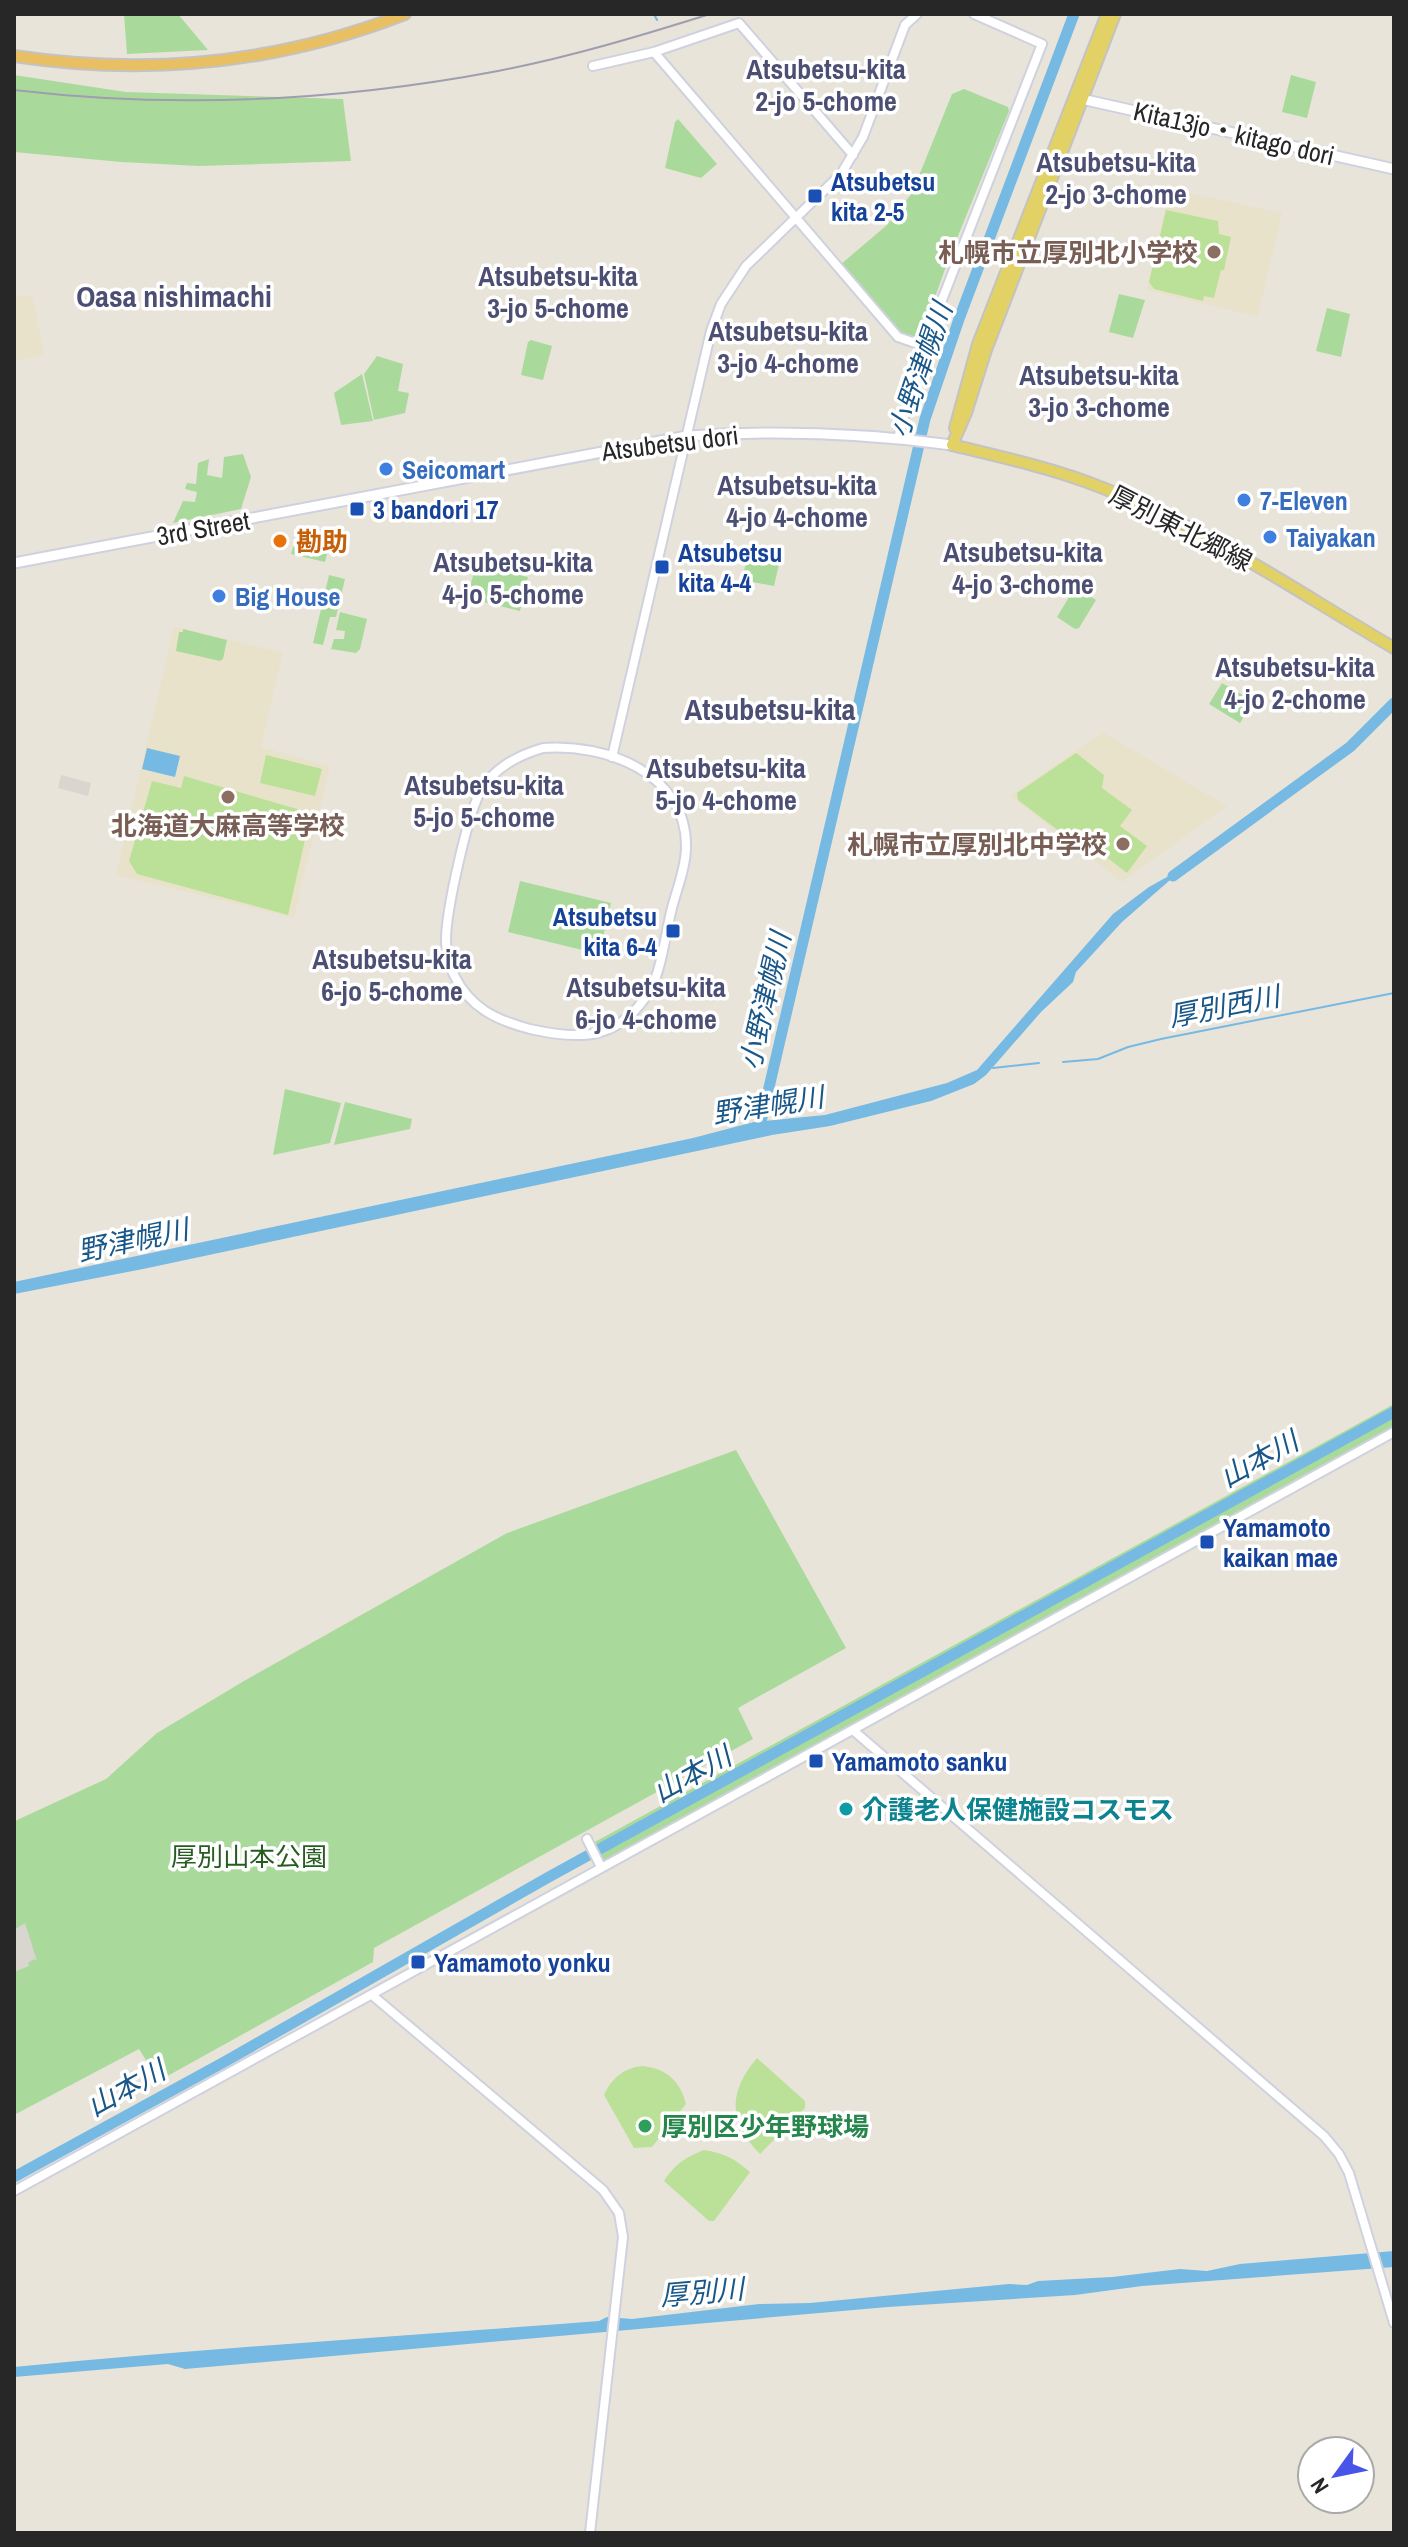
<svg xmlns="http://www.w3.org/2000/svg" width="1408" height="2547" font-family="'Archivo Narrow','Noto Sans JP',sans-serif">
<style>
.education{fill:#e9e2ca}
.green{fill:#aada9b}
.pitch{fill:#bae197}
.plaza{fill:#d9d6d0}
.water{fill:#76b9e2}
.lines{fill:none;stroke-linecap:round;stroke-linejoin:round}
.stream{stroke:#76b9e2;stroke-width:2}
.river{stroke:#76b9e2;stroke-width:11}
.tertiary-casing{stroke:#cfd1df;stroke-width:12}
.secondary-casing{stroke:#cfd1df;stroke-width:13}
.primary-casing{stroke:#c3c3c3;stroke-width:14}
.trunk-casing{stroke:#c3c3c3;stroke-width:14}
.tertiary{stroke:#fff;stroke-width:8}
.secondary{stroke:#fff;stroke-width:9}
.primary{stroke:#e2d265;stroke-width:10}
.trunk{stroke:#e8bf62;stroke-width:10}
.rail{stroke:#9e9eb0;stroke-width:2}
.transit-dot{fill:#1a4fb4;stroke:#fff;stroke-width:3}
.education-dot{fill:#8d6e63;stroke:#fff;stroke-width:3}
.shop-dot{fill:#3f7fe0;stroke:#fff;stroke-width:3}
.food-dot{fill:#e8710a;stroke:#fff;stroke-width:3}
.culture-dot{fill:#0f9aa8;stroke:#fff;stroke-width:3}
.leisure-dot{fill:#2e9e5b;stroke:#fff;stroke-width:3}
.labels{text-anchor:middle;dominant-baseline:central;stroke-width:7;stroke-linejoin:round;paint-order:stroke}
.street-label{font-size:26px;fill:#272727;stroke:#fff}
.transit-label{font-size:26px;font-weight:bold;fill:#164399;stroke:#fff;text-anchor:start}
.education-label{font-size:26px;font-weight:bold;fill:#785e54;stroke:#fff;text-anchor:end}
.shop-label{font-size:26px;font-weight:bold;fill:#366cbe;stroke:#fff;text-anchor:start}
.food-label{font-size:26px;font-weight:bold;fill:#c56008;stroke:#fff;text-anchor:start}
.culture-label{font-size:26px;font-weight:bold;fill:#0d838f;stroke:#fff;text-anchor:start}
.park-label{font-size:26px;fill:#265c20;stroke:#fff}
.leisure-label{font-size:26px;font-weight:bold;fill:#27864d;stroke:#fff;text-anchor:start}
.neighbourhood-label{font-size:28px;font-weight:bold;fill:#4c4f73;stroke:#fff}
.water-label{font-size:28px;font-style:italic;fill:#195789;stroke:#fff}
.quarter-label{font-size:30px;font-weight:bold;fill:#4c4f73;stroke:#fff}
</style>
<rect width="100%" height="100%" fill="#e8e4da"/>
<path class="education" d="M1170,189l112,24 -24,104 -112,-27z
M14,295l19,2 11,58 -30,6z
M174,626l109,27 -22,94 69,19 -36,152 -178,-43z
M1103,732l124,74 -105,76 -112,-86z"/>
<path class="green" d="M124,14h54l30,36 -81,4z
M14,75l112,17 217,7 8,62 -152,5 -78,-4 -107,-10z
M1291,75l25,7 -9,36 -25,-6z
M964,89l44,18 1,4 -60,147 -29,81 -21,-6 -59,-68 47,-40 25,-32 40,-99z
M678,119l39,45 -16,14 -36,-10 10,-46z
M1119,294l26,6 -12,38 -24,-6z
M1327,308l23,6 -9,43 -25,-6z
M531,340l21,6 -9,34 -22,-5 7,-33z
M377,356l26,8 -5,27 11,2 -4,20 -31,7 -10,-46z
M362,374l11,47 -32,4 -7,-32z
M243,454l8,23 -10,32 -68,14 10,-22 12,1 2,-10 -12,-3 2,-6 9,1 2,-21 11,-4 -2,16 15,3 2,-21z
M312,538l17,7 -4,17 -34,-8 3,-10 9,1 3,-6z
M750,544l32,7 -8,35 -32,-6z
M476,565l52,12 -8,34 -53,-13z
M329,575l16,4 -9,38h-6l-7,28 -10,-2z
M1075,587l21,13 -17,28 -4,1 -18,-12z
M340,612l27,7 -7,30 -4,4 -25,-4 3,-10h10l1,-8 -9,-1z
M183,629l44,11 -4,19 -3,2 -44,-10 3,-19h4z
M1222,683l31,18 -13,22 -31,-19z
M520,881l91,22 -12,51 -91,-22z
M285,1089l56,14 -11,40 -57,12z
M345,1102l67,17 -2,10 -76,16z
M1394,1404v22l-789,439 -12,-22z
M736,1450l110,198 -108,60 15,31 -379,209 -1,14 -211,117h-4l-19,-30 -125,66v-292l3,-3 89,-41 51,-46 87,-52 263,-148z"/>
<path class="pitch" d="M1166,210l52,11 1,13 12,3 -7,33h-3l-7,28 -10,-2 -1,5 -49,-12 -5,-7z
M1076,753l28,22 -2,13 30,22 -12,16 27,20 -20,27 -26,-20 -5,6 -78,-59 -1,-7z
M266,755l56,14 -7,27 -55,-13z
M184,776l127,37 -23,102 -151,-41 -8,-13 23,-80 29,7z
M757,2058l48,43v7l-45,46c-32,-32 -32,-62 -3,-96z
M643,2066c23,3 37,14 43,38l-34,43 -18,1 -30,-53c8,-17 19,-27 39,-29z
M704,2150c20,3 31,9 46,22l-36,49h-5l-45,-40c11,-17 22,-24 40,-31z"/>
<path class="plaza" d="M61,775l30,8 -3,13 -30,-8z
M25,1923l12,38 -3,-2 -6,4 1,3 -15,6v-42z"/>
<path class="water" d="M147,748l33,8 -5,21 -33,-8z
M1185,867l-63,55 -46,50 -3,10 -32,30 -55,63 -12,9 -43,17 -101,25 -58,9 -629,134 -129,25v-12l679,-144 61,-16 71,-7 122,-32 30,-13 136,-156 36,-27z
M1394,2251v16l-252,19 -67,9 -187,12 -703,62 -17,-5 -154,13v-10c195,-19 390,-31 585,-46l8,-4 25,2 127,-15 51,-1 199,-19 18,1 11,-4 74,-4 68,-8 27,2 33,-7z"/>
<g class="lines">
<path class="stream" d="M654,14l3,6
M1063,1062l35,-3 30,-12 33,-8 233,-46
M993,1068l46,-5"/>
<path class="river" d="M1173,876l177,-129 44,-44
M760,1126l165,-707 34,-100 115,-305
M14,2177l212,-116 321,-183 847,-466"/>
<defs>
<path id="tertiary" d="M654,52l244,285 26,9
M593,66l61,-14 85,-29 114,132
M898,438l26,-92 118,-302 -68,-30
M543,748c62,-5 144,25 143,99 0,21 -10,44 -15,65 -6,25 -9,54 -20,77 -31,51 -68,52 -121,40 -34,-9 -60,-21 -76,-54 -6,-11 -8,-23 -8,-35 0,-28 22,-131 37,-153 14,-21 36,-32 60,-39z
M612,757l99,-426 10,-27 25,-38 95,-92 22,-37 42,-112 12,-11
M854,1731l470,405 15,18 10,19 45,150
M587,1839l14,28
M372,1995l231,195 16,23 4,24 -33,296
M14,2191c461,-252 921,-505 1380,-759"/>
<path id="secondary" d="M1077,98l317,71
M14,563l673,-127c89,-6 176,-3 265,9"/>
<path id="primary" d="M955,428l23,-84 129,-330
M952,445c45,11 91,21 135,37 110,40 207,108 307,166
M952,445l14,-32 20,-63 129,-336"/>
<path id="trunk" d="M14,56c133,20 266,7 391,-42"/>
</defs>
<use href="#tertiary" class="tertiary-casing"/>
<use href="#secondary" class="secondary-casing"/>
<use href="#primary" class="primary-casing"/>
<use href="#trunk" class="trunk-casing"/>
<use href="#tertiary" class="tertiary"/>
<use href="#secondary" class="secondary"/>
<use href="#primary" class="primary"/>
<use href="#trunk" class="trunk"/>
<path class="rail" d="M14,90c161,19 325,11 484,-19 72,-14 142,-35 212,-57"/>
</g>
<g class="transit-dot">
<rect x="807" y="188" width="16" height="16" rx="4"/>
<rect x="349" y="501" width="16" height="16" rx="4"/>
<rect x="654" y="559" width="16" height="16" rx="4"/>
<rect x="665" y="923" width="16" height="16" rx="4"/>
<rect x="1199" y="1534" width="16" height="16" rx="4"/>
<rect x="808" y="1753" width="16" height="16" rx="4"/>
<rect x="410" y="1954" width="16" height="16" rx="4"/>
</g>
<g class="education-dot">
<circle cx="1214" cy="252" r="8"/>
<circle cx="228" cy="797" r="8"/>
<circle cx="1123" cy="844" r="8"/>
</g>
<g class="shop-dot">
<circle cx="386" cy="469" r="8"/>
<circle cx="1244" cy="500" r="8"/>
<circle cx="1270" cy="537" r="8"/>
<circle cx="219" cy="596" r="8"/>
</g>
<circle class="food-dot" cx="280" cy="541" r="8"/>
<circle class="culture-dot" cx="846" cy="1809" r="8"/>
<circle class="leisure-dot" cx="645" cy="2126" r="8"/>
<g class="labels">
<g class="street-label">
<text transform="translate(1234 133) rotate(13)">Kita13jo・kitago dori</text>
<text transform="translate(670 443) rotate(-7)">Atsubetsu dori</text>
<text transform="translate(203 528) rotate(-10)">3rd Street</text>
<text transform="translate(1181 528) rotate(27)">厚別東北郷線</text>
</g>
<g class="transit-label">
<text x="831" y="181">Atsubetsu<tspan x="831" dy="30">kita 2-5</tspan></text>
<text x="373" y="509">3 bandori 17</text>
<text x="678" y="552">Atsubetsu<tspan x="678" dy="30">kita 4-4</tspan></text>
<text x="657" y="916" text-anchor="end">Atsubetsu<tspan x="657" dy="30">kita 6-4</tspan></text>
<text x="1223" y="1527">Yamamoto<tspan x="1223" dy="30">kaikan mae</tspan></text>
<text x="832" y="1761">Yamamoto sanku</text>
<text x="434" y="1962">Yamamoto yonku</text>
</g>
<g class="education-label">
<text x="1198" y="252">札幌市立厚別北小学校</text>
<text x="228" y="825" text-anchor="middle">北海道大麻高等学校</text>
<text x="1107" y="844">札幌市立厚別北中学校</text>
</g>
<g class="shop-label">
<text x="402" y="469">Seicomart</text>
<text x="1260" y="500">7-Eleven</text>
<text x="1286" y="537">Taiyakan</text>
<text x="235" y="596">Big House</text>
</g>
<g class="food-label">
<text x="296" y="541">勘助</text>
</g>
<g class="culture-label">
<text x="862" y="1809">介護老人保健施設コスモス</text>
</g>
<g class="park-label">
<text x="249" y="1856">厚別山本公園</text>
</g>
<g class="leisure-label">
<text x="661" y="2126">厚別区少年野球場</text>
</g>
<g class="neighbourhood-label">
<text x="826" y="69">Atsubetsu-kita<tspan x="826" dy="32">2-jo 5-chome</tspan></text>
<text x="1116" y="162">Atsubetsu-kita<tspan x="1116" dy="32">2-jo 3-chome</tspan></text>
<text x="558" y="276">Atsubetsu-kita<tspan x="558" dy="32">3-jo 5-chome</tspan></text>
<text x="788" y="331">Atsubetsu-kita<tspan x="788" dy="32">3-jo 4-chome</tspan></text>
<text x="1099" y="375">Atsubetsu-kita<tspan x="1099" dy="32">3-jo 3-chome</tspan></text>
<text x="797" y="485">Atsubetsu-kita<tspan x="797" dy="32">4-jo 4-chome</tspan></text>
<text x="1023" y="552">Atsubetsu-kita<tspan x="1023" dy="32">4-jo 3-chome</tspan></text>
<text x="513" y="562">Atsubetsu-kita<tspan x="513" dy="32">4-jo 5-chome</tspan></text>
<text x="1295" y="667">Atsubetsu-kita<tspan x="1295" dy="32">4-jo 2-chome</tspan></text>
<text x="726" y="768">Atsubetsu-kita<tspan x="726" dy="32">5-jo 4-chome</tspan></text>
<text x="484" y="785">Atsubetsu-kita<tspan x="484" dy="32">5-jo 5-chome</tspan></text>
<text x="392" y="959">Atsubetsu-kita<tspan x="392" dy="32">6-jo 5-chome</tspan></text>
<text x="646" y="987">Atsubetsu-kita<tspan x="646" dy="32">6-jo 4-chome</tspan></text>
</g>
<g class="water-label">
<text transform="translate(920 370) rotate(-71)">小野津幌川</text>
<text transform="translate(765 1001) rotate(-77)">小野津幌川</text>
<text transform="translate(1224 1006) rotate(-11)">厚別西川</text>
<text transform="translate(768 1105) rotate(-9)">野津幌川</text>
<text transform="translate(133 1240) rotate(-12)">野津幌川</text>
<text transform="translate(1259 1459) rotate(-29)">山本川</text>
<text transform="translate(692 1774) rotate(-29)">山本川</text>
<text transform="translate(126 2088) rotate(-29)">山本川</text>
<text transform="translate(702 2292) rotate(-5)">厚別川</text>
</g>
<g class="quarter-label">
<text x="174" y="296">Oasa nishimachi</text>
<text x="770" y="709">Atsubetsu-kita</text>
</g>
</g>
<rect width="1408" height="2547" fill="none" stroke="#272727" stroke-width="32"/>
<g transform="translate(1336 2475) rotate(237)"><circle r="38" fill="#ffffff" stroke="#a9a9a9" stroke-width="2"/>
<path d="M0-6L14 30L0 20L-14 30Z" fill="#4855e8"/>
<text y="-12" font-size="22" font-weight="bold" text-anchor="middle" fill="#272727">N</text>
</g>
</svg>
